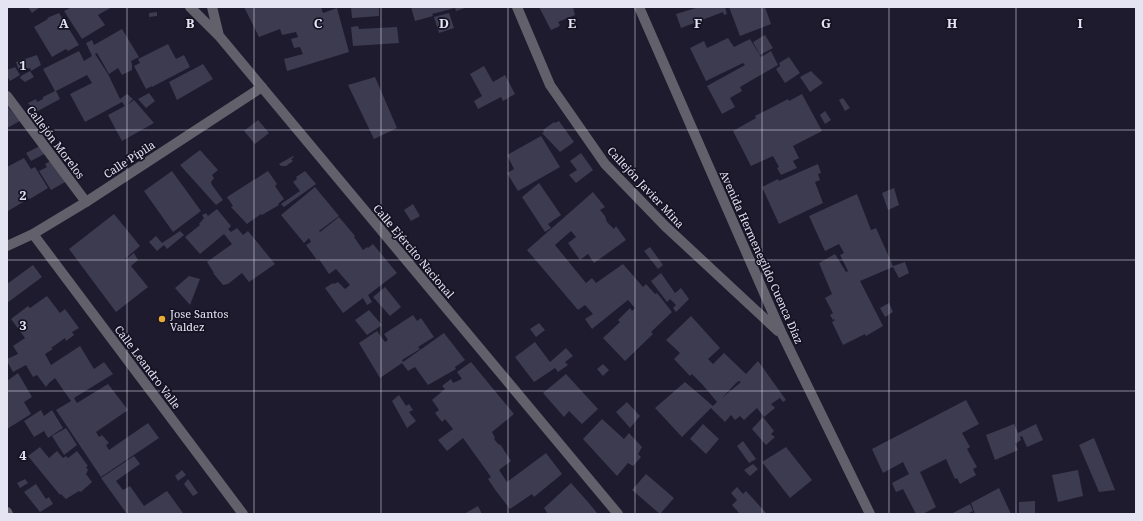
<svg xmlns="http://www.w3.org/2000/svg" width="1143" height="521" font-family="'Noto Serif',serif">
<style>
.building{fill:#3d3b50;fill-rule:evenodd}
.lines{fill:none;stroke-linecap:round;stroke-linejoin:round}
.service{stroke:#61606b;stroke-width:10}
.minor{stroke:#61606b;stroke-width:10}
.grid{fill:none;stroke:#e5e4f2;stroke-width:1;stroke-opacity:0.55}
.poi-dot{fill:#e7ac36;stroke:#151224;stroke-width:1.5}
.labels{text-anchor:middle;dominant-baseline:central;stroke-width:3.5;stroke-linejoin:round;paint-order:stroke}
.street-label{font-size:11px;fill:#e5e4f2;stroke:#151224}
.poi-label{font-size:11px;fill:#e5e4f2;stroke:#151224;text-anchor:start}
.grid-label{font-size:13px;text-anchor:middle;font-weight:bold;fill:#e5e4f2;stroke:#151224;stroke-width:3.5;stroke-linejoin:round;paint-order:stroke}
</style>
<rect width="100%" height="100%" fill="#1e1b2e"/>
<path class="building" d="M28,7h12l-8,6z
M72,7h40l-14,8 7,10 -23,14 -18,-28z
M244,7h77l2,6 14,-5 12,44 -62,19 -3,-12 19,-5 -3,-7 -6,1 -3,-9 7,-2 -2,-5 -14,3 -2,-6 -21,8z
M351,7h28v9l-27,2z
M411,7h54v1l-9,3 -1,-3 -23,6 1,2 -18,5z
M539,7h34l2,8 -17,7 2,3 -2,2 -7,3z
M699,7h26l2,7 -3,1 -1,-3 -42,16 -5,-14z
M729,7h36l6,17 -31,12z
M157,12v4l-8,1v-4z
M59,13l20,32 -11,6 -2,-2 -14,8 -18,-30 14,-8 -1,-1z
M449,13l5,15 -15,5 -5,-16z
M358,26l1,3 38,-2 2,16 -46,3 -2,-19z
M122,29l17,28 -8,4 1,3v6l-10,5 -4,-7 -9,6 -12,-21 -2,1 13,20 12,25 7,-5 6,5 -6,6 7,-5 20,23 -32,18 -14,-26 17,-9 -3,-4 -37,20 -15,-28 22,-11 -5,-8 -31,16 4,8 -24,13 -8,-9 8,-4 1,3 6,-3v-2l12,-6 -12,-22 36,-18 5,10 8,-5 -6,-13 6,-3 2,5z
M765,35l8,13 -13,7 -7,-13z
M728,38l6,9 16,-8 11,18 10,-6 7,14 -38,22 2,4 -12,7 5,9 -13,7 -15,-28 38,-21 -2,-2 -37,18 -16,-33 14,-7 3,7z
M168,44l8,15 8,-4 6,12 -38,20v-1l-6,3 -12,-23 6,-3 -2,-4z
M37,55l4,10 -10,6 -1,-3 -11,3 -3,-9z
M789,57l11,16 -15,10 -9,-14 4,-3 -1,-3z
M203,64l10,15 -36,21 -8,-18z
M484,66l9,16 12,-7 10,19 -12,7 -2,-4 -23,12 -4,-8 8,-5 -12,-22z
M15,67l5,8 -10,6 -3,-5v-6z
M30,71l4,6 -9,5 -5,-4 1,-2z
M811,71l12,12 -13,9 -10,-15z
M375,77l22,51 -23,11 -26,-54z
M149,93l6,8 -9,7 -8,-9z
M802,94l20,37 -29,15 6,12 -6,3 4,7 -16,7 -4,-7 2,-1 -6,-11 -22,10 -18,-35 23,-13 -1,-2 33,-17 1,2z
M843,98l7,10 -5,3 -6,-11z
M7,106l13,15 -13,7z
M825,111l6,9 -6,4 -5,-9z
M258,120l11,13 -14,11 -11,-13z
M559,121l15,21 -14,10 -18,-19 2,-1 -1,-2 11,-8 1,1z
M541,136l19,31 -42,24 -11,-18 7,-4 -7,-14z
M40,146l6,7 -15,8 -5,-8z
M200,150l18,20 -6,5 2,3 -3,4 1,3 11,15 -7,5 -36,-40z
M581,153l12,17 -17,13 -7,-8 8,-5 -7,-9z
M293,156l1,1 -3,2 2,2 -7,5h-5l-2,-2z
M24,158l7,11 4,-2 13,21 -18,11v-1l-22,13 -1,-2v-42z
M52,160l15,21 -16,9 -12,-19 8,-4 -2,-3z
M818,164l3,9 -3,1 2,6 -5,2 8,21 -44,21 -17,-37 16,-8 1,2z
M172,171l29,40 -28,21 -29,-41z
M268,171l9,13 -2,2 9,13 -6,5 1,1 -17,10 -1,-1 -14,10 -16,-17 2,-1 -6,-9z
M305,171l11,13 -32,23 -3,-3 19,-13 -7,-9 4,-3 -1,-2z
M539,183l22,32 -13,9 3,4 -6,4 -23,-35z
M315,187l24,29 -20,15 1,1 19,-15 16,19 -1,1 9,13 4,-3 1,1 5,-4 24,29 -29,22 4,7 -5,3 -4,-7 -20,15 -18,-25 8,-5 1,1 4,-2 7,7 5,-4 -14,-16 -7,5 -10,-15 -2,1 -11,-15 5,-3 -2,-4 -5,5 -23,-28z
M894,188l5,17 -11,5 -6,-17z
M593,192l12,15 -5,3 5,6 2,6 7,7 2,-3 10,14 -32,23 -6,-9 -8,6 -12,-17 8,-6 -5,-6 -16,14 31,38 6,-5 4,5 27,-19 20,23 3,-3 9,10 2,-1 15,19 -21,20 2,2 -28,27 -22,-23 17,-16 -2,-2 12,-12 2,3 3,-3 -7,-8 -36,29 -7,-10 8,-5 -8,-9 -7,5 -51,-60z
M857,194l14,36 5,-2 17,38 12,-4 4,11 -10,5 -6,-11 -33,14 23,45 -17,10 -1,-2 -22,11 -11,-23 3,-2 -1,-1 -1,1 -3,-5 3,-2 -8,-15 7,-4 -13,-31 16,-9 11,18 2,-1 -8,-16 4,-2 -5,-9 -14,7 -16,-35z
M413,204l7,12 -9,5 -7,-11z
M217,209l14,17 -3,3 3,3 6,-4 6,7 5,-4 27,33 -26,18 -7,-9 -14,11 -5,1 -10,-12h1l-7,-11 25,-18 -8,-10 -24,20 -15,-17 15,-12 -1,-1 5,-6 -2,-3 4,-2 2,3z
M114,214l26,32 -15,13v1l9,-7 4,7 -7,6 17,21 -32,25 -47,-63z
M180,231l4,4 -17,14 -3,-4 -7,6 -8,-9 7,-6 6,7z
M650,247l13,18 -5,4 -14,-18z
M33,265l9,12 -35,26v-19z
M661,273l14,20 6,-5 8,11 -13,13 -3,-4 3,-3 -6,-6 -3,3 -16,-21z
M189,276l11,3 -10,26 -15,-17z
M385,287l16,20 -11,9 -17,-19z
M47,296l13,17 5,-4 14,19 -7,4 2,3 -8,6 -1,-3 -14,10 2,1 -8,5 6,11 29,-19 14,23 10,-7 9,12 -39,24 3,5 31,-19 20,26 -32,22 3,5 3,-2 7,8 -3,2 3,5 39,-27 11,15 -58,39 -45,-67 15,-9 -16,-23 -6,5 -3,4 -9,-12 -4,2 -7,-12 -13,7 -6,-11v-2l11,-5 -5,-8 12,-8 -14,-19 17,-13 2,2z
M889,303l4,9 -8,5 -5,-9z
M202,310l3,5 -4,3 -4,-5z
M369,310l13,15 -15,10 -12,-15z
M413,315l4,6 4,-3 13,19 -16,10 2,2 -18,11 1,2 41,-29 21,27 -10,7 1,2 -28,16 -13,-18 -7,4 -6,-8 -22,15 -21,-35 18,-12 8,11 3,-2 -4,-6z
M691,316l29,32 -12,11 5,5 11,-11 22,21 12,-13 28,39 -3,2 -3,-4 -9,6 4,4 -11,9 -7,-9 -13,12 -4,-4 -5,4 -4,-5 -6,7 -14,-14 -29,29 -27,-29 30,-26 28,24 4,-4 -15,-18 -10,-10 -2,2 -16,-17 6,-6 -14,-13zM739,381l2,1 -19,16 14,-15z
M539,323l6,7 -9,7 -6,-8z
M535,342l15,20 16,-14 7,8 -8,6 3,3 -10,7 -3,-4 -21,14 -19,-25z
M471,362l43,52 -22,18 3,6 -1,1 5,6 1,-1 11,17 -12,9 8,12 39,-29 16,21 -28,23 -2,-3 -22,15 -14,-18 -8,-12 3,-2 -28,-39 -16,13 -9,-11 15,-11 -8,-10 -3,3 -7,-9 4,-3 -7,-10 13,-11 -3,-3 9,-7 2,4 9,-4 -5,-7z
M603,364l6,6 -6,6 -6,-7z
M18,373l14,24 -8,5 7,12 -24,15v-48z
M566,374l32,35 -16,15 -13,-13 -5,6 -21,-24z
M399,395l7,11 3,-2 4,6 -4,2 7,9 -9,7 -15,-27z
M966,400l13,24 -17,9 8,14 -3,2 10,18 -4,2 3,6 -16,9 -3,-6 -2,1 -9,-20 -26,13 16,35 -13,7h-7l-13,-25 -7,3 -4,-9 17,-9 -6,-12 -20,11 -11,-24z
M627,402l13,14 -10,12 -14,-16z
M41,410l3,6 8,-6 11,18 -15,10 -4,-7 -10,6 -10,-16z
M763,417l11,14 -3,3 4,3 -9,8 -14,-16z
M602,419l22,20 5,-6 13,14 -4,7 3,3 -8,9 -5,-3 -11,13 -34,-37z
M703,424l16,15 -13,15 -16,-15z
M1014,424l4,9 18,-9 7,16 -16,7 -5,-11 -2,1 1,3 -6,4 3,6 -23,10 -9,-25z
M66,428l11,17 -13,10 -12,-19z
M1094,438l21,52 -16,2 -20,-47z
M743,441l13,18 -7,4 -12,-17z
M40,447l9,11 8,-7 6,7 3,-2 2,2 9,-7 11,15 -2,1 2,3 -2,4 6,8 -10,9 -2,1 -1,-1 -13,8 -5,-5 -1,1 -32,-39z
M786,447l26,33 -22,18 -28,-36z
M134,456l6,8 -24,17 7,9 7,-4 14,20 23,-15 16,22 -56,1 -26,-36z
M753,464l5,5 -8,7 -6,-6z
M182,470l4,5 -8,6 -3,-5z
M1078,470l5,26 -25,6 -6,-27z
M646,474l28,24 -14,16 -28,-24z
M25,479l3,4 -8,5 -3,-5z
M188,479l10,14 -5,3 -9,-12z
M571,483l17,19 9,11 -49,1 -4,-6z
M36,484l10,15 3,-2 4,7 -13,8 -16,-20z
M737,487l6,7 3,-3 21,23h-27l-8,-9 5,-5 -6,-7z
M999,488l12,26h-36l-4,-11z
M1035,501v13h-16v-12z
M970,504l3,7 -6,3h-16z
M478,506l4,8h-18z"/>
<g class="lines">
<path class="service" d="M7,96l79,106"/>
<path class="minor" d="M190,7l30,30 398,477
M212,7l7,29
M517,7l33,78 55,79 60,62 113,105
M639,7l143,327 88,180
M33,234l210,280
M7,246l26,-12 53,-32 176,-115
M7,512l1,2"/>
</g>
<path class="grid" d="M127,7v507M254,7v507M381,7v507M508,7v507M635,7v507M762,7v507M889,7v507M1016,7v507M7,130h1129M7,260h1129M7,391h1129"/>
<circle class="poi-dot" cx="162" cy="319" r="4"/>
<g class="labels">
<g class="street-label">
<text transform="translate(56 142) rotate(53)">Callejón Morelos</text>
<text transform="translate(129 159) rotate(-33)">Calle Pípila</text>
<text transform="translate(646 187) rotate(47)">Callejón Javier Mina</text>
<text transform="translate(414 251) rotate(50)">Calle Ejército Nacional</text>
<text transform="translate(762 257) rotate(66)">Avenida Hermenegildo Cuenca Díaz</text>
<text transform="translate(148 367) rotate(53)">Calle Leandro Valle</text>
</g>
<g class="poi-label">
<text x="170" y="313">Jose Santos<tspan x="170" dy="13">Valdez</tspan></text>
</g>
</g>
<g class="grid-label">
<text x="64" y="28">A</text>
<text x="190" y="28">B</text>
<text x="318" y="28">C</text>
<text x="444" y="28">D</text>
<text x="572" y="28">E</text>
<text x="698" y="28">F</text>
<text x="826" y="28">G</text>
<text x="952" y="28">H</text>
<text x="1080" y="28">I</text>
<text x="23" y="70">1</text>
<text x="23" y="200">2</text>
<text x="23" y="330">3</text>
<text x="23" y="460">4</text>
</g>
<rect width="1143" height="521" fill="none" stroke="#e5e4f2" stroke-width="16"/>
</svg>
